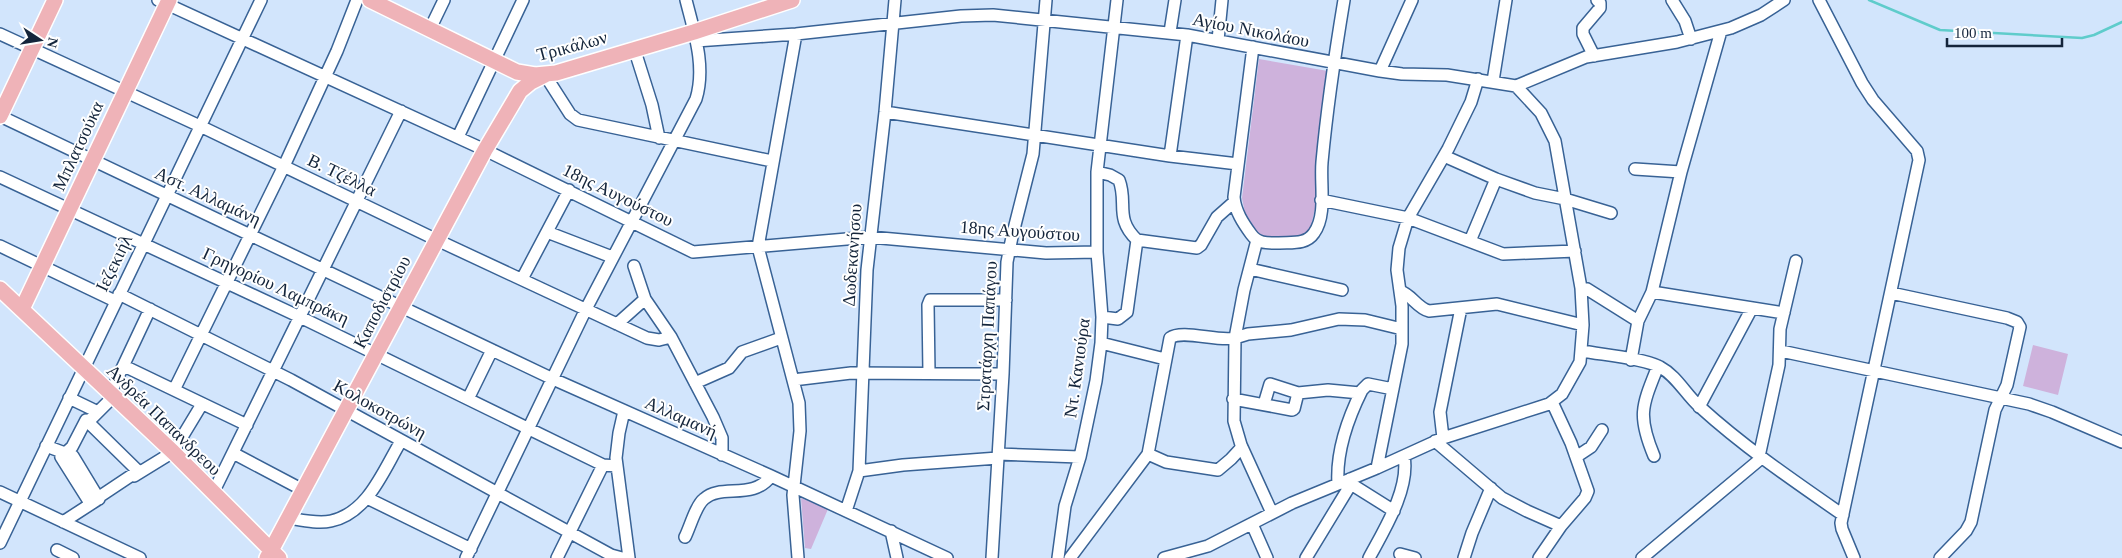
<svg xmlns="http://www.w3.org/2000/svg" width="2122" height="558" font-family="'Times New Roman',serif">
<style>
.green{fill:#ceb2dc}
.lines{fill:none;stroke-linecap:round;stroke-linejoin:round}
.stream{stroke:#5fcccb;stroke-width:2.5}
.minor-casing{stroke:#386295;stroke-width:14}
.major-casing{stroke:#fff;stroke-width:18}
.minor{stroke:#fff;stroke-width:11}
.major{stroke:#efb3b8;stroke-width:15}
.labels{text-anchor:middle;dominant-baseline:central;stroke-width:4;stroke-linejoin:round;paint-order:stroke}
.street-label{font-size:18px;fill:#14253b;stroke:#fff}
</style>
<rect width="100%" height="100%" fill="#d2e5fc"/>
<path class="green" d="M1259,59l69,12 -13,138 -5,21 -9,8 -39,-1 -4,-4 -13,-20 -3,-15z
M2033,345l35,9 -10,41 -35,-9z
M801,498l27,11 -17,40 -6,-1z"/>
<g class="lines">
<path class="stream" d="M1869,0l71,30 142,8 12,-3 28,-13"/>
<defs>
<path id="minor" d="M158,0l327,150 208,102 177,-15 176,16 51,-1
M1672,0l13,21 6,18
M1819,0l43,83 11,17 44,51 2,9 -78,363 1,6 12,29
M430,29l14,-29
M1170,32l5,-32
M0,34l200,92 237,114 210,98 12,2 12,-3
M796,34l-38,213 41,156 1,28 -7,64 5,63
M1218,40l4,-40
M696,41l100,-7 165,-18 32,-1 194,20 193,36 22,3 45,1 69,11 70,-29 91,-15 54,-14 30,-13 23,-15
M1253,47l-19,150c1,14 9,26 17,37 7,10 17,9 28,9 12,-1 27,2 35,-10 13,-18 6,-49 8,-71 5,-54 13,-108 22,-162
M634,48l18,57 7,33
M1594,56l-11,-22v-6l17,-20v-5l-3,-3
M1380,71l32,-71
M545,75l25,39 8,6 194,41
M1493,81l13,-81
M885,112l285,44 68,8
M0,116l553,263 218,97 176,82
M458,137l65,-137
M1170,156l17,-121
M1444,156l52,23 39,14 30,6 46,14
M1635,169l46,3
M1097,172l13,3 9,5c9,23 -5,38 18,60l60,8 4,-3 16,-28 17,-15
M0,177l300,140 303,148 14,1
M1321,200l87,18 95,36 72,-3
M547,232l65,25
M1470,241l26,-62
M0,246l115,55
M634,266l11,33 26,38 42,80 9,21v17
M1250,269l92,21
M522,279l47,-89
M1581,288l6,1 51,32
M1400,291c12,4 17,17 29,20l68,-7 86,21
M1652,292l132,21
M1891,293l116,25 10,4 3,5 -13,58 -12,25 -24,112 -5,9 -26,27
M119,294l172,86 320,175 11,3
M1102,317l16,2 9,-7 10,-72
M617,324l28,-25
M1101,343l64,16
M1582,351c22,4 60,7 78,16 17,9 26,28 40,40 44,40 94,74 143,108
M1781,351l248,53 23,8 70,30
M1631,360l7,-39 14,-29 29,-120 40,-141
M124,366l123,59
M929,373l-1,-68 2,-5h76
M793,380l58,-7 152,1
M695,383l34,-15 13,-16 39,-14
M174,390l110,-224 53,-115 20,-51
M110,394l40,-85
M69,398l29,14
M468,399l24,-49
M1233,399l59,11 2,-1 4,-16 30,-3 32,3
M1264,404l6,-20 28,9
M1699,407l53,-99
M624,411l-5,22 -3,25 13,100
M86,420l52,51 -48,32 -29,-46 11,-10z
M88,422l25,-25
M1443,438l-3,-26 21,-104
M1435,441l67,57 25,13 34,15
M46,446l27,10 26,43
M233,453l70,37
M998,454l82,3
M1148,454l18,8 52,8 13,-11 11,-12
M1654,456c-17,-41 -12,-50 4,-90
M1576,457l15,-10 11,-17
M1377,468l25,-124v-38l-5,-36 2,-22 9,-30 40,-69 23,-47 7,-23
M859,471l44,-6 95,-7
M134,476l39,-24 29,-48
M1338,484c-2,-32 10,-66 24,-94l6,-6 25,5
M1351,484l43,27
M0,492l140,66
M213,493l188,-382
M367,498l104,51
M846,511l13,-40 8,-201 18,-158 10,-112
M1272,513l-31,-68 -7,-24 1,-83 13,-4 43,-4 48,-11 26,1 37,9
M288,518c13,2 30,6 43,3 37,-8 52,-50 70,-80
M63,522l34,-22
M1252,524l15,34
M891,531l6,27
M685,537c5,-10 11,-32 19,-38 17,-16 49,2 67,-23
M0,543l261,-543
M57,550l16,8
M1400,554l15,4
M466,558l120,-249 110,-210c10,-33 -2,-67 -10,-99
M557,558l46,-93
M992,558l11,-184 4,-112 5,-25 21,-83 13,-154
M1058,558l7,-52 15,-49 16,-76 5,-38 1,-26 -5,-65v-80l20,-172
M1070,558l78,-104 22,-116c12,-9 48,4 65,0l9,-48 13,-50
M1164,558l44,-12 84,-43 85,-35 66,-30 106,-34 13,-10 18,-32 3,-37 -2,-37 -26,-147 -14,-28 -25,-27
M1306,558l45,-74 -1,-5
M1369,558c15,-28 41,-69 35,-102
M1464,558l8,-25 19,-45
M1539,558l22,-32 24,-28 3,-7 -17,-48 -19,-41
M1642,558l116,-97 21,-96 1,-36 16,-68"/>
<path id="major" d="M370,0l147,72 18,3 21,-2 138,-41 98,-32
M0,116l55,-116
M0,289l173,163 106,106
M22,309l147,-309
M267,558l218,-408 35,-59 11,-9 14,-7"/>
</defs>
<use href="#minor" class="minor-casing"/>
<use href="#major" class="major-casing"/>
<use href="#minor" class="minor"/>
<use href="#major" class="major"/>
</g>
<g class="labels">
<g class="street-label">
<text transform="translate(1251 30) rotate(11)">Αγίου Νικολάου</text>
<text transform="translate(572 46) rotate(-15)">Τρικάλων</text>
<text transform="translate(78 146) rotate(-65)">Μπλατσούκα</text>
<text transform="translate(342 175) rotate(26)">Β. Τζέλλα</text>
<text transform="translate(618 195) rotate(26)">18ης Αυγούστου</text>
<text transform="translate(208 196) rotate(25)">Αστ. Αλλαμάνη</text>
<text transform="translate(1020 231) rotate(4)">18ης Αυγούστου</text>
<text transform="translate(852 255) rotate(-86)">Δωδεκανήσου</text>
<text transform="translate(114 263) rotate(-64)">Ιεζεκιήλ</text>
<text transform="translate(276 286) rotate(25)">Γρηγορίου Λαμπράκη</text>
<text transform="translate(382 302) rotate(-62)">Καποδιστρίου</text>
<text transform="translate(987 336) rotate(-87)">Στρατάρχη Παπάγου</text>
<text transform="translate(1077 368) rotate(-82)">Ντ. Κανιούρα</text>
<text transform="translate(380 409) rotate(29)">Κολοκοτρώνη</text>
<text transform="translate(681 417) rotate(24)">Αλλαμανή</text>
<text transform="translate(164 420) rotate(44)">Ανδρέα Παπανδρεου</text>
</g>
</g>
<g transform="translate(40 40) rotate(102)" stroke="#ffffff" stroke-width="4" paint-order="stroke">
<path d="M0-4L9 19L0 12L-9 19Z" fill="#14253b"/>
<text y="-8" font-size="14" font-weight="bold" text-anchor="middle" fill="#14253b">N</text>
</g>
<path d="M1947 38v8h115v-8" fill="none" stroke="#14253b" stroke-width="2.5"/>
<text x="1954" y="38" font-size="15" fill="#14253b" stroke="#ffffff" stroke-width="4" paint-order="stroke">100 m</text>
</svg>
